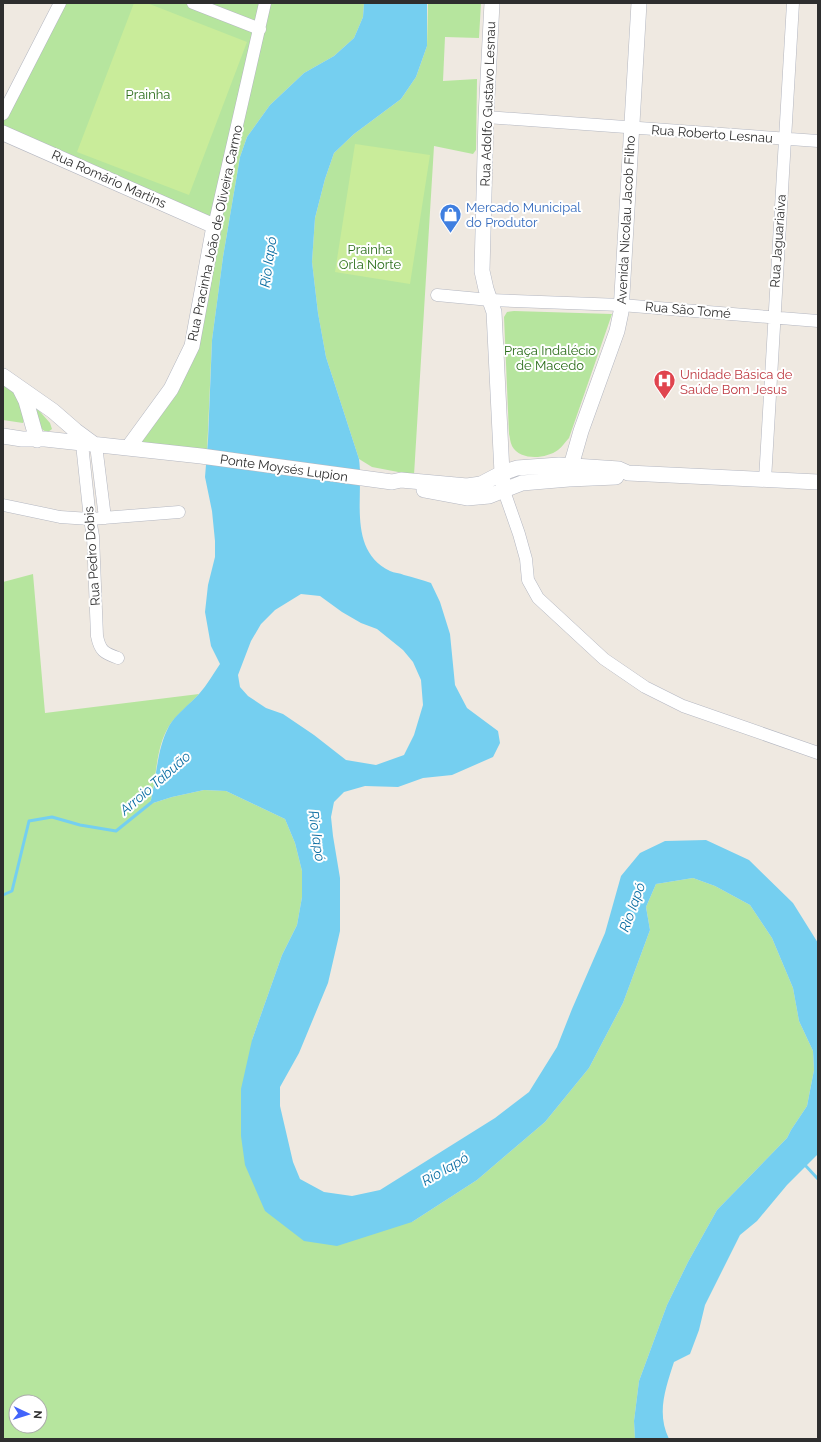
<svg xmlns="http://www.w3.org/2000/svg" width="821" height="1442" font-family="Raleway,sans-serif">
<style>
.green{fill:#b6e59e;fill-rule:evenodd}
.pitch{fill:#c9ec9a}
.water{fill:#75cff0;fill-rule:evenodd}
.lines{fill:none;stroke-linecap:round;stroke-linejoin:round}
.stream{stroke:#75cff0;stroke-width:3}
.minor-casing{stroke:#b4b7c1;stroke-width:13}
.tertiary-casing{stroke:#b4b7c1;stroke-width:16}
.minor{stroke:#fff;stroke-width:12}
.tertiary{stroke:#fff;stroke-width:15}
.labels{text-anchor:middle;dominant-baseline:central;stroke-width:4;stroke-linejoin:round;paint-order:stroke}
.park-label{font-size:13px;fill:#2c6e1b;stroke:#fff}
.street-label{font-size:13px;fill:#2e2e2e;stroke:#fff}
.shop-label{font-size:13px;fill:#366cbe;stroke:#fff;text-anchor:start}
.health-label{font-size:13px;fill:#be3a42;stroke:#fff;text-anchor:start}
.water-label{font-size:14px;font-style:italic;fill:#0d6fa3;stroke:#fff}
</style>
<rect width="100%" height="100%" fill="#efe9e1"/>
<path class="green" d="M65,3h197l-50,217 -209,-90v-11z
M267,3h97l-1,14 -9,21 -20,18 -30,17 -34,32 -23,32 -7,20 -17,100 -11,83 -5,113 -70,-7 37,-54z
M428,3h53l-2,35 -34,-1 -2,44 34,-2 -1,71 -3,4 -39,-8 -20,329 -42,-8 -13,-8 -33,-102 -8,-44 -6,-51 3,-44 10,-39 9,-26 20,-19 47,-35 15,-22 11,-31z
M514,311l98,3 -43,124c-4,4 -7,9 -11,12 -12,9 -38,11 -46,-4 -2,-4 -2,-9 -3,-12l-5,-117 3,-5z
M3,383l20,14 3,13 -3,13 -20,-3z
M35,406l15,17 2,6 -4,3c-11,-2 -11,-16 -13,-26z
M33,574l12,139 154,-19c-8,9 -24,22 -30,32 -14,23 -12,52 -19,78l22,-7 32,-7 22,1 59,28 10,24 7,28v26l-5,28 -15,30 -30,85 13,171 147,11 65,-42 68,-58 44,-54 34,-65 27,-73 -4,-23 10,-23 37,-6 22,8 35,19 22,33 21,50 6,33 14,30 1,19 -7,36 -16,24 -4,8 -70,72 -29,52 -21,43 -28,76 -5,40 1,18h-632v-857zM16,1402h24v24h-24z"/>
<path class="pitch" d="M134,3h13l100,39 -58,153 -112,-43z
M355,144l75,11 -20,129 -75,-12z"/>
<path class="water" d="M364,3h63v43l-11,31 -15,22 -47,35 -20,19 -9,26 -10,39 -3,44 6,51 8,44 33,102c5,37 -12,91 31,112 4,2 10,2 14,4 9,2 18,5 27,8l9,19 10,32 5,51 12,23 31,23 2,12 -7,14 -41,18 -29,3 -25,9 -33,-1 -21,6 -10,10 -3,15 2,19 7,42v53l-12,52 -29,70 -19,34v19l13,56 7,17 24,13 28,4 28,-6 115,-72 34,-26 28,-45 15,-38 33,-76 16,-57 19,-23 25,-12 41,-1 43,20 44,43 25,40v211l-31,31 -30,36 -17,14 -35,70 -6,25 -9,24 -16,8c-8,25 -18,51 -5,77h-34l-1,-18 5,-40 28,-76 21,-43 29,-52 70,-72 4,-8 16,-24 7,-36 -1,-19 -14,-30 -6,-33 -21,-50 -22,-33 -35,-19 -22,-8 -37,6 -10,23 4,23 -27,73 -34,65 -44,54 -68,58 -65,42 -75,24 -33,-5 -39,-30 -20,-46 -4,-29v-47l11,-49 30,-85 15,-30 5,-28v-26l-7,-28 -10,-24 -59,-28 -22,-1 -32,7 -22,7c7,-26 6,-53 19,-78 6,-11 21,-22 30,-32 8,-9 14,-20 21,-30l-9,-18 -6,-34 3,-27 7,-28v-16l-3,-30 -7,-34 3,-37 4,-100 11,-83 17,-100 7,-20 23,-32 34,-32 30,-17 20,-18 9,-21zM301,594l19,2 22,16 19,11 16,6 26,21 10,12 8,18 2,25 -9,30 -10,20 -28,10 -30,-5 -32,-25 -31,-21 -17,-6 -18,-12 -8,-9 -2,-12 13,-34 10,-17 14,-14z"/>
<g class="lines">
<path class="stream" d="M3,895l9,-4 17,-70 23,-4 28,8 36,6 36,-29
M804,1164l14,15"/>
<defs>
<path id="minor" d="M193,3l67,26
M3,114l57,-111
M486,117l332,24
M214,226l51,-223
M437,295l53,5 131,5 197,16
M82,444l8,75 3,17 4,100c3,15 7,17 21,22
M96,445l9,73
M765,480l28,-477
M504,491l15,43 7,25 2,21 10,18 66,61 41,28 38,19 135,47
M3,505l57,12 30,2 89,-7"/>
<path id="tertiary" d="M492,3l-6,114 -4,154 4,18 8,23 8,161 2,18
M3,133l211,93 -22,120 -21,43 -43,59
M3,376l50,35 23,20 19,14
M20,389l6,12 11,39
M3,436l19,3h23l156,17 191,26 9,-2 66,6 14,-2 21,-11 15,-5 42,-3 60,4 9,4 190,9
M569,479l2,-13 10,-35 36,-100 4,-19 18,-309
M424,490l43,8 22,-2 33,-13 47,-4 47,-2"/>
</defs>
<use href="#minor" class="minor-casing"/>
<use href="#tertiary" class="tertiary-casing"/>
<use href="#minor" class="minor"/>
<use href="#tertiary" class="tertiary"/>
</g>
<defs>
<symbol id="shop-pin" viewBox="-11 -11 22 30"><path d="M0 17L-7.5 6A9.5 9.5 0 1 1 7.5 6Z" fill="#3f7fe0" stroke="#fff"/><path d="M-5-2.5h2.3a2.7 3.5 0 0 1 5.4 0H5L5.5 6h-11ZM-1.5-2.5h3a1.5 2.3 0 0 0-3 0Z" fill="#fff"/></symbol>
<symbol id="hospital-pin" viewBox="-11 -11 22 30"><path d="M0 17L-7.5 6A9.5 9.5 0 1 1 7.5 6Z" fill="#e0444e" stroke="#fff"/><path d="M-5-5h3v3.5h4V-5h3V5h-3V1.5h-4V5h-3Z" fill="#fff"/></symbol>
</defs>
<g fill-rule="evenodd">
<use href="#shop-pin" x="438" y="202" width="25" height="34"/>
<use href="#hospital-pin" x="652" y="368" width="25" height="34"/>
</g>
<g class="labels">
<g class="park-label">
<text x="148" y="94">Prainha</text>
<text x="370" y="249">Prainha<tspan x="370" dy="15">Orla Norte</tspan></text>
<text x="550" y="350">Praça Indalécio<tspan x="550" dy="15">de Macedo</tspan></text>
</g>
<g class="street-label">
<text transform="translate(488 104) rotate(-88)">Rua Adolfo Gustavo Lesnau</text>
<text transform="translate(712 134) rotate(4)">Rua Roberto Lesnau</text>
<text transform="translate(109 179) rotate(24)">Rua Romário Martins</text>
<text transform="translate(626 220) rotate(-87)">Avenida Nicolau Jacob Filho</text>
<text transform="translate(215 233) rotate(-78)">Rua Pracinha João de Oliveira Carmo</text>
<text transform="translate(778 241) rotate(-86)">Rua Jaguariaíva</text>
<text transform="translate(688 310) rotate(5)">Rua São Tomé</text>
<text transform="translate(284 468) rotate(8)">Ponte Moysés Lupion</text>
<text transform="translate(92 556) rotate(-94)">Rua Pedro Dobis</text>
</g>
<g class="shop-label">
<text x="466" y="207">Mercado Municipal<tspan x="466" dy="15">do Produtor</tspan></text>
</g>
<g class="health-label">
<text x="680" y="374">Unidade Básica de<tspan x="680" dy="15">Saúde Bom Jesus</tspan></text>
</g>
<g class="water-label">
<text transform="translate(268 262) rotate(-82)">Rio Iapó</text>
<text transform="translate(155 783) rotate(-41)">Arroio Tabuão</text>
<text transform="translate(317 836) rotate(82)">Rio Iapó</text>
<text transform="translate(632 907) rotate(-70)">Rio Iapó</text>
<text transform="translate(445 1169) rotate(-30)">Rio Iapó</text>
</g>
</g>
<rect width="821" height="1442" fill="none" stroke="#2e2e2e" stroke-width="8"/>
<g transform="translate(28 1414) rotate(94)"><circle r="19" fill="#ffffff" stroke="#ababab"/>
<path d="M0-3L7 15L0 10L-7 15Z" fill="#4264fb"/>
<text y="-6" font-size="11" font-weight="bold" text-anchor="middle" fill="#2e2e2e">N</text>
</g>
</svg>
